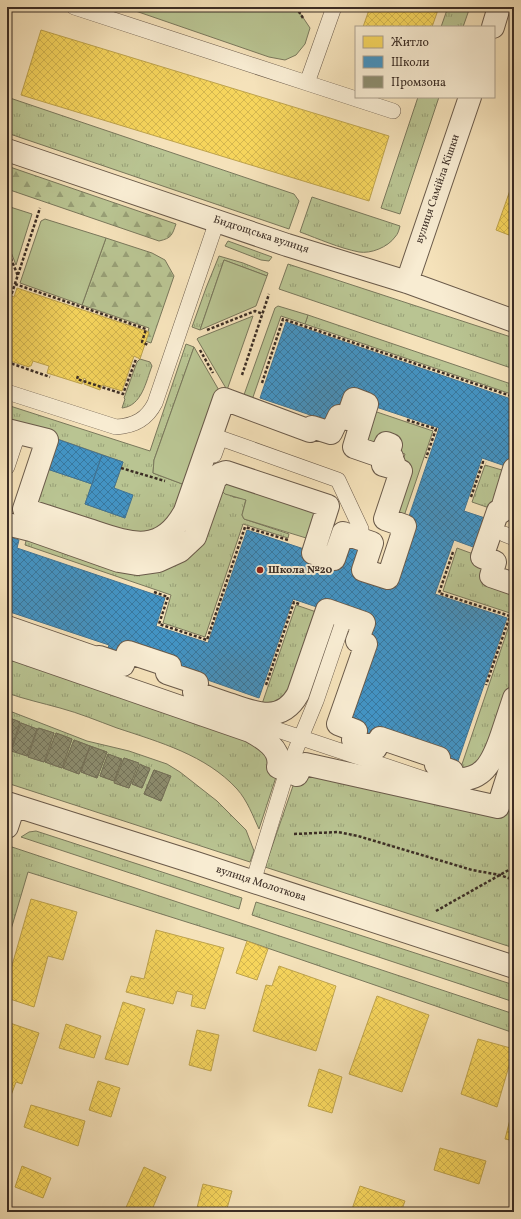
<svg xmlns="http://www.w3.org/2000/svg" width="521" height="1219" font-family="Vollkorn,serif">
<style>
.grass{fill:url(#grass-tufts);stroke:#7a785c;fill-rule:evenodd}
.forest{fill:url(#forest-firs);stroke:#7a785c}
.garden{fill:#b9c492;stroke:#7a785c}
.homes{fill:url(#homes-cross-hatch);stroke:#bea34c}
.schools{fill:url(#schools-cross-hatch);stroke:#417494}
.industry{fill:url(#industry-cross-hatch);stroke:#747058}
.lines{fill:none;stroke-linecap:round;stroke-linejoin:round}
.lane-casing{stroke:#6a5a4a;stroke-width:16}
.street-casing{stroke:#6a5a4a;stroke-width:24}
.path{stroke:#3b2d25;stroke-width:2.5;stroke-dasharray:3 2;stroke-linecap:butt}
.lane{stroke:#f8ecd2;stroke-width:15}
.street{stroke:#f8ecd2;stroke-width:22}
.poi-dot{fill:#8f2418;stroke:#f8ecd2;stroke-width:1.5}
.labels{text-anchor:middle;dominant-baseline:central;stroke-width:4;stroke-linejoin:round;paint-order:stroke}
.street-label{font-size:11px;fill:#3b2d25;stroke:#f8ecd2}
.poi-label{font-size:11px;font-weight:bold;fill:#3b2d25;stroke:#f8ecd2;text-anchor:start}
</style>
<defs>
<pattern id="grass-tufts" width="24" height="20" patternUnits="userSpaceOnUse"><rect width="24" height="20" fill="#b9c492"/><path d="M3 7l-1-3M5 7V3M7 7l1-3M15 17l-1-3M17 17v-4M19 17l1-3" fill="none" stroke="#98a077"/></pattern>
<pattern id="forest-firs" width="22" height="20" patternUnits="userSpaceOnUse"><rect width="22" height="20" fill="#b9c492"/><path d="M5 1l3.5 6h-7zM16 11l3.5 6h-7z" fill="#98a077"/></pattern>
<pattern id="homes-cross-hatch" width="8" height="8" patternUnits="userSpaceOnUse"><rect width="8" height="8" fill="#f6d55c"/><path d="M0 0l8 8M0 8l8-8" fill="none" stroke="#d4b750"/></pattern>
<pattern id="schools-cross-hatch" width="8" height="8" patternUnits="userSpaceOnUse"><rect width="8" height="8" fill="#4393c3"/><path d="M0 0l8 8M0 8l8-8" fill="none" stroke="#39789e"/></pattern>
<pattern id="industry-cross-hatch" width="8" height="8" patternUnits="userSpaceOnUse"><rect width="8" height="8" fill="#8c8c6e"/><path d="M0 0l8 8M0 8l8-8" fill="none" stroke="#74735a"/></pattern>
</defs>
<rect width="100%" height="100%" fill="#f5e2ba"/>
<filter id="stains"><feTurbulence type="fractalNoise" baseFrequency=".005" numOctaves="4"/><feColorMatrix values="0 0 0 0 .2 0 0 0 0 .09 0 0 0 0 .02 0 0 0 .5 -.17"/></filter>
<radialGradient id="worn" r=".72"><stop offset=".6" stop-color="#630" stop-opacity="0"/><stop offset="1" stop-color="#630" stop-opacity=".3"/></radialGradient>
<path class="grass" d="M448,7h22l-7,20h-22z
M7,97l287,97 5,7 -10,28 -282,-96z
M418,97h21l-39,117 -19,-6z
M312,197l88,29c-1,4 -2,8 -5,11 -7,10 -24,17 -36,15 -20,-4 -40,-13 -59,-20z
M228,241l44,16 -3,4 -8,-1 -36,-14z
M219,256l24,7 25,10 -1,3 -43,-16 -24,70 -8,-3 14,-39z
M288,264l226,74v31l-235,-80z
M308,315l206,70v10l-209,-71z
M186,344l8,3 -40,113 -1,13 40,15 -43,54 -116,-30 5,-46 53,18 -7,20 40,14 -11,-30 9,-26 -74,-26 -42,-6v-25l143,46z
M140,359l10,3 2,4c-6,15 -10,40 -30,42l3,-9 -1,-1 13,-36z
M485,465l27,8 -11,39 -29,-10z
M215,480l18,17 13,2 -4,16 2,4 45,15 -1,4 -45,-14 -38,113 -42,-14 8,-28 -146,-50 2,-8 144,19z
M457,548l38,14 19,22v114l-19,56 -38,25 56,-165 -70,-23z
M296,605l29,10 -45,96 -18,-7z
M7,647l252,88 17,42 -17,52c-6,-13 -12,-29 -22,-40 -31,-34 -78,-47 -120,-61 -19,-7 -38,-15 -57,-20 -18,-5 -36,-9 -53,-15z
M7,710l80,31 42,10 38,13 13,8 37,29 29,29 8,21 -4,11 -243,-79v-38l5,1 8,-24 -13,-5zM21,723l16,6 -10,27 -15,-6zM39,728l15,5 -10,29 -16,-5zM56,733l16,6 -10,29 -17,-6zM74,740l16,6 -11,28 -16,-6zM90,746l17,6 -10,26 -16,-6zM108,754l14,6 -8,21 -14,-5zM124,758l14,5 -9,25 -14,-5zM140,765l10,3 -8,20 -10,-4zM154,770l16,6 -9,25 -17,-7z
M514,757v191l-249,-81 29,-84 7,-16 196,40z
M36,831l206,67 -3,11 -218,-72 8,-5z
M12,847l502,167v19l-267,-92 -219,-69 -21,71v-81z
M256,902l54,17 204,66v17l-262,-87z"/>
<path class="forest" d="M7,166l169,58c-4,11 -4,14 -17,17l-152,-52z
M106,238l46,15 13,7 9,16 -23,67 -6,-2 4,-13 -67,-23z"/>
<path class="garden" d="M124,7h172l14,21 -5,16 -9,11 -11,5 -16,-3z
M7,206l25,8 -16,51 -9,-23z
M45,219l61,19 -24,67 -62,-22 21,-62z
M224,260l43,16 -11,30 -56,24z
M278,306l30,9 -3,9 -24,-8 -29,84 -12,6 35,-98z
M253,316l-26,74 -30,-51 1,-1z
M194,347l30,52 -31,89 -40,-15 1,-13z
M365,408l68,23 -32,94 -16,-6 20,-65 -7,-2 -44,-5z
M223,476l105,30 -12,35 -72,-22 -2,-4 4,-15 -21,-6 -6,-6z"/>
<path class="homes" d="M370,7h69l-7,20h-69z
M41,30l348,106 -20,65 -348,-106z
M514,179v58l-18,-7z
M7,284l4,1 -4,9 7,3 3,-9 132,44 -9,27 -6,-3 -12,35 -20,-6 -2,5 -16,-6 2,-5 -2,-1 -2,6 -35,-11 2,-7 -16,-5 -2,5h-2v1l-22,-7 2,-7h-2z
M31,899l46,13 -14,48 -15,-4 -14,51 -27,-9v-15z
M156,930l68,18 -19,61 -14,-3 2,-11 -16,-4 -4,13 -47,-12 5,-16 13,3z
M247,941l21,8 -11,31 -21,-7z
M279,966l57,20 -20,65 -63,-20 13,-46 6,1z
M377,996l52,19 -27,77 -53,-18z
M123,1002l22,7 -17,56 -23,-6z
M7,1022l32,11 -17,51 -6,-2 -6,16 -3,-1z
M66,1024l35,12 -7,22 -35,-10z
M197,1030l22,5 -8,36 -22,-6z
M478,1039l36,10 -17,58 -36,-13z
M319,1069l23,8 -10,36 -24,-7z
M98,1081l22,7 -9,29 -22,-7z
M514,1104v37l-9,-2z
M31,1105l54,16 -7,25 -54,-19z
M440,1148l46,13 -7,23 -45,-14z
M22,1166l29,12 -8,20 -28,-11z
M144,1167l22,10 -15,35h-27z
M203,1184l29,7 -6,21h-30z
M360,1186l45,15 -4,11h-50z"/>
<path class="schools" d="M286,322l228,78v69l-32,-11 -18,53 30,10 -10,30 -30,-11 -19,54 72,24 -50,146 -119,-40 26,-101 -71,-24 -34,99 -60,-21 -32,-4 -63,-14 5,-14 -102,-34v-75l12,4 -2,8 148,50 -9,28 52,17 39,-113 87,29 24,-21 5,32 25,8 51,-150 -72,-24 -42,16 -65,-22z
M48,436l54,19 -10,29 -54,-18z
M102,455l21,7 -9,26 19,7 -8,23 -40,-14z"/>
<path class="industry" d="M7,717l13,5 -8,24 -5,-1z
M21,723l16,6 -10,27 -16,-5z
M38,728l16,5 -10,29 -16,-5z
M56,733l16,6 -10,29 -17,-6z
M74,740l16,6 -11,28 -16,-6z
M90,746l17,6 -10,26 -16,-6z
M108,754l14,5 -8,22 -14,-5z
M124,758l15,5 -10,25 -15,-5z
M140,764l10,5 -8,19 -10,-4z
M154,770l17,6 -10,25 -17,-7z"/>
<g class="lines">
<defs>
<path id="lane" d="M74,7l233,76
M334,7l-27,76 86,28
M7,392l109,35c19,-1 31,-8 39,-24l62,-182
M214,455l6,-17 118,42 23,49
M7,467l8,-24
M504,534l10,4
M242,718l203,68
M253,882l34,-111 29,-70 28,-82"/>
<path id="street" d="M493,27l6,-20
M7,150l280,95 120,37 107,39
M407,282l63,-185
M7,430l40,10 -23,69c22,7 43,14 65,21 39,13 72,27 96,-19l39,-112 86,32 2,-4 19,6 8,-17 8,3 7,-20 13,5 -13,43 26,9 6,-13 5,2 -4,10 5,2 -1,3 -5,-2 -3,7 7,2 1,-5 3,1 -1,5 8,3 -16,48 20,7 -17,52 -25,-8 9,-27 -29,-10 -9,26 -21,-6 15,-47 -102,-34 -6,2 -5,6 -20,57 -15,14 -22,10 -21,3 -18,-3 -88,-31 -24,-6
M514,469l-13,43 -3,-1 -16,46 13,5 -4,14 23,8
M7,627l92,32v-2l24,8 5,-13 42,14 -3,7 30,10 -3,9c12,4 25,9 38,13 25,9 50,18 66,-11l29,-84 37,13 -7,18 9,3 -28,80 18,7 -3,9 23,8 4,-10 59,20 -3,7 16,6 -3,7c34,7 44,-17 53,-44 4,-12 8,-24 12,-36
M7,647l243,84c13,7 32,18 28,36l19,8 4,-8 4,-3 193,43 16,-50
M7,803l186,59 321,105
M7,827l7,-21"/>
</defs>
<use href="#lane" class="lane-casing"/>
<use href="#street" class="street-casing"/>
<path class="path" d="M296,7l7,11
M7,249l11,27
M15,284l131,45 -4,13 6,3
M7,308l33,-100
M207,330l48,-19 8,3
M200,350l13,23
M7,356l1,1
M7,362l43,15
M242,375l27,-81
M78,376l-1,3 46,15 13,-35
M262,383l21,-64 231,78
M407,420l29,9 -10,29
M121,468l44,13
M471,497l12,-35 3,1
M453,552l-14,41 71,23 -24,69
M154,592l14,5 -9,27 48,16 38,-113 43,13
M266,685l28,-83 5,2
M294,834l44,-2 20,4 114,34 28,5 14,5
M436,911l78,-44"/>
<use href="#lane" class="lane"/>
<use href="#street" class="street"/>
</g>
<circle class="poi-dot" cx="260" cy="570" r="4"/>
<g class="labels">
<g class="street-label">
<text transform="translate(438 189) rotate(-71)">вулиця Самійла Кішки</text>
<text transform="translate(261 235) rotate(18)">Бидгощська вулиця</text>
<text transform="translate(261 884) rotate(18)">вулиця Молоткова</text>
</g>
<g class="poi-label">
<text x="268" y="570">Школа №20</text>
</g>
</g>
<rect width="521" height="1219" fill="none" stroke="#f5e2ba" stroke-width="24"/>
<rect x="8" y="8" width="505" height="1203" fill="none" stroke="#3b2d25" stroke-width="2"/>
<rect x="12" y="12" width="497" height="1195" fill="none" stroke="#3b2d25"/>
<rect x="355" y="26" width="140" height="72" fill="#f8ecd2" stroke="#aca08d"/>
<rect x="363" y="36" width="20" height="12" fill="#f6d55c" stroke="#aca08d"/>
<text x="391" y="46" font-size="12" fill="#3b2d25">Житло</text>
<rect x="363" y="56" width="20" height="12" fill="#4393c3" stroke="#aca08d"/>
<text x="391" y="66" font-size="12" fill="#3b2d25">Школи</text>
<rect x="363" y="76" width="20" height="12" fill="#8c8c6e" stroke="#aca08d"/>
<text x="391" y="86" font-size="12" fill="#3b2d25">Промзона</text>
<rect width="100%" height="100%" filter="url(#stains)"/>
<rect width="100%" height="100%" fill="url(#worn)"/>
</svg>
